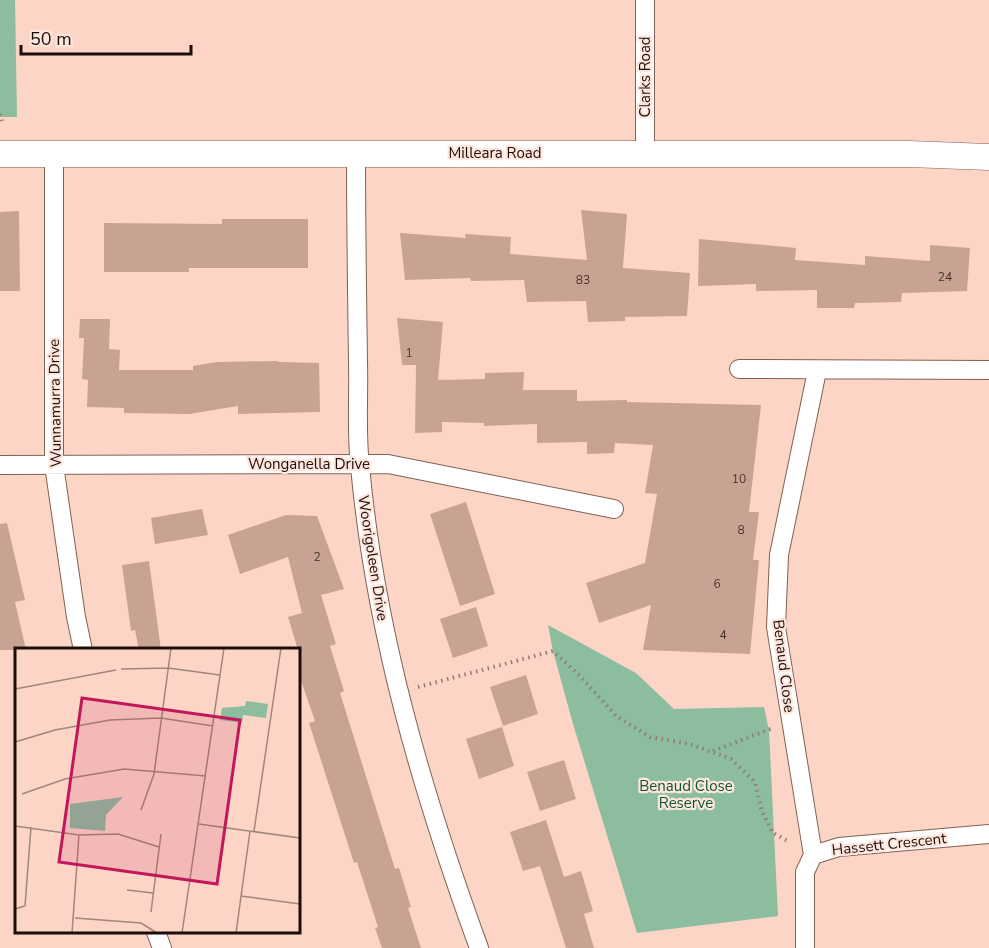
<svg xmlns="http://www.w3.org/2000/svg" width="989" height="948" font-family="'Nunito Sans',sans-serif">
<style>
.green{fill:#8bbd9e}
.building{fill:#c8a394}
.lines{fill:none;stroke-linecap:round;stroke-linejoin:round}
.minor-casing{stroke:#826153;stroke-width:20}
.secondary-casing{stroke:#826153;stroke-width:27}
.path{stroke:#967b71;stroke-width:4;stroke-dasharray:1.5 4.5;stroke-linecap:butt}
.minor{stroke:#fff;stroke-width:18}
.secondary{stroke:#fff;stroke-width:26}
.labels{text-anchor:middle;dominant-baseline:central;stroke-width:4.5;stroke-linejoin:round;paint-order:stroke}
.number-label{font-size:12px;fill:#47342c}
.street-label{font-size:15px;fill:#1c0f0a;stroke:#fee6dd}
.park-label{font-size:15px;fill:#0b5532;stroke:#fee6dd}
.inset-road{fill:none;stroke:#a2867b;stroke-width:1.5}
.view{fill:#c2185b;fill-opacity:0.15;stroke:#c2185b;stroke-width:3}
.inset-edge{fill:none;stroke:#1c0f0a;stroke-width:3}
</style>
<rect width="100%" height="100%" fill="#fcd5c6"/>
<path class="green" d="M0,0h15l2,117h-17z
M548,625l88,48 38,36 90,-2 5,23 9,186 -141,17 -64,-209 -20,-73z"/>
<path class="building" d="M581,210l46,4 -4,54 67,5 -3,43 -62,1v4l-37,1 -2,-21 -59,1 -3,-22 -53,1 -1,-3 -65,2 -5,-47 66,5 -1,-4 46,3 -1,17 77,6z
M19,211l1,80h-20v-79z
M222,219h86v49h-119v4h-85v-49l118,1z
M699,239l97,9 -1,12 70,5v-9l65,5v-16l40,3 -3,43 -65,2 -1,9 -46,1 -1,5h-37v-18l-61,1v-7l-58,2z
M397,318l46,4 -5,58 47,-1v-6l39,-1 -1,18h54v11l50,-1v2l134,3 -12,107h10l-6,48h6l-9,94 -107,-4 8,-45 -52,18 -13,-40 59,-20 12,-69 -12,-1 8,-48 -38,-2 -1,10 -27,1v-12l-50,1v-19l-53,2v-3l-42,-1v10l-27,1 1,-68h-14z
M80,319h30l-1,30 11,1 -1,20h74v-4l24,-4 61,-1v1l41,1 1,49 -82,2v-8l-49,8 -65,-1v-5l-37,-1 1,-27 -6,-1 2,-41h-5z
M466,502l29,92 -35,12 -30,-92z
M202,509l6,26 -53,9 -4,-26z
M286,515l31,1 27,73 -23,6 15,49 -6,2 14,45 -4,2 55,176 4,-1 12,39 -3,1 13,40h-39l-7,-20 3,-1 -21,-65 -3,1 -45,-140 6,-2 -17,-49v-22l-10,-33 14,-4 -14,-56 -48,17 -12,-39z
M7,523l18,77 -10,2 11,48h-26v-126z
M149,561l12,89h-22l-4,-20 -4,1 -9,-66z
M476,607l12,39 -35,12 -13,-39z
M526,675l12,39 -35,12 -13,-39z
M502,727l12,39 -35,13 -13,-40z
M564,760l12,39 -36,12 -13,-39z
M546,820l18,57 17,-6 12,40 -9,3 10,34h-28l-26,-82 -17,5 -13,-39z"/>
<g class="lines">
<defs>
<path id="minor" d="M356,153c0,70 1,139 2,209 1,34 -2,70 2,104 15,166 62,326 119,482
M645,153v-153
M54,154v311l22,152 7,33
M739,369l250,1
M0,465l388,-1 226,45
M813,855l-37,-228 3,-72 38,-184
M156,932l6,16
M805,948v-76l8,-17 26,-8 150,-13"/>
<path id="secondary" d="M0,154h909l80,3"/>
</defs>
<use href="#minor" class="minor-casing"/>
<use href="#secondary" class="secondary-casing"/>
<path class="path" d="M0,114l2,7
M418,687l135,-36 27,25 36,40 34,21 40,7 41,15 24,23 7,30 11,21 15,8 2,-1
M713,751l60,-23"/>
<use href="#minor" class="minor"/>
<use href="#secondary" class="secondary"/>
</g>
<g class="labels">
<g class="number-label">
<text x="945" y="277">24</text>
<text x="583" y="280">83</text>
<text x="409" y="353">1</text>
<text x="739" y="479">10</text>
<text x="741" y="530">8</text>
<text x="317" y="557">2</text>
<text x="717" y="584">6</text>
<text x="723" y="635">4</text>
</g>
<g class="street-label">
<text transform="translate(645 77) rotate(-90)">Clarks Road</text>
<text x="495" y="153">Milleara Road</text>
<text transform="translate(55 403) rotate(-91)">Wunnamurra Drive</text>
<text x="309" y="464">Wonganella Drive</text>
<text transform="translate(373 558) rotate(81)">Woorigoleen Drive</text>
<text transform="translate(784 666) rotate(83)">Benaud Close</text>
<text transform="translate(889 844) rotate(-6)">Hassett Crescent</text>
</g>
<g class="park-label">
<text x="686" y="786">Benaud Close<tspan x="686" dy="17">Reserve</tspan></text>
</g>
</g>
<g transform="translate(15 648)">
<rect width="285" height="285" fill="#fcd5c6"/>
<path d="M231,53l22,3 -2,14 -23,-3 -1,8 -22,-3 2,-12 23,-2zM108,149l-17,18 -1,16 -35,-3v-24z" fill="#8bbd9e"/>
<path class="inset-road" d="M106,21l47,-1 52,7M0,41l101,-19M0,94l40,-12 55,-10 51,-2 52,8M7,146l43,-15 59,-10 82,7M126,162l13,-36 17,-126M184,176l101,14M0,178l64,9 39,-1 41,13M239,183l27,-183M112,242l26,3M226,248l59,8M0,261l10,-3 6,-79M136,264l10,-78M60,270l66,5 16,10M57,285l7,-98M167,285l42,-285M221,285l14,-102"/>
<path class="view" d="M67,50l158,22 -23,164 -158,-22z"/>
<rect width="285" height="285" class="inset-edge"/>
</g>
<path d="M21 45v9h170v-9" fill="none" stroke="#1c0f0a" stroke-width="3"/>
<text x="30" y="45" font-size="18" fill="#1c0f0a" stroke="#fee6dd" stroke-width="4.5" paint-order="stroke">50 m</text>
</svg>
